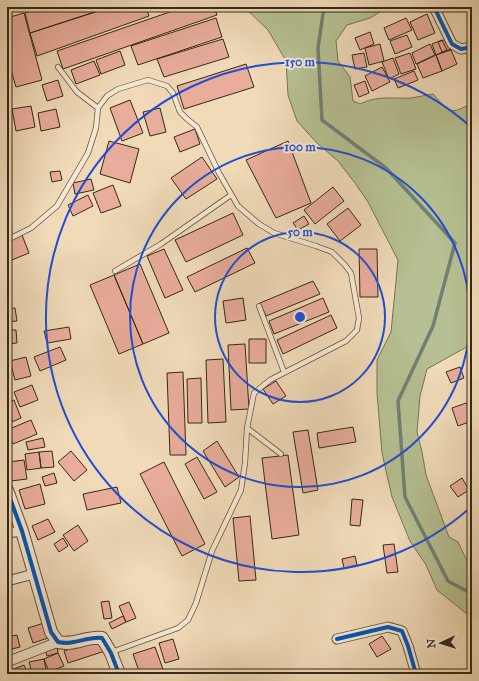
<svg xmlns="http://www.w3.org/2000/svg" width="479" height="681" font-family="'IM FELL Great Primer',serif">
<style>
.green{fill:#b6c092;stroke:#767455}
.lines{fill:none;stroke-linecap:round;stroke-linejoin:round}
.stream{stroke:#728074;stroke-width:3.5}
.building{fill:#e9ad9b;stroke:#352918}
.service-casing{stroke:#645540;stroke-width:6}
.minor-casing{stroke:#645540;stroke-width:11}
.tertiary-casing{stroke:#645540;stroke-width:14}
.service{stroke:#f5e7d1;stroke-width:4.5}
.minor{stroke:#f5e7d1;stroke-width:9}
.tertiary{stroke:#f5e7d1;stroke-width:12}
.cycleway-casing{stroke:#f5e7d1;stroke-width:6}
.cycleway{stroke:#0057b8;stroke-width:4}
.ring{fill:none;stroke:#1d4ed8;stroke-width:2}
.centre{fill:#1d4ed8;stroke:#f5e7d1;stroke-width:2}
.ring-label{font-size:12px;text-anchor:middle;font-weight:bold;fill:#1d4ed8;stroke:#f5e7d1;stroke-width:4;stroke-linejoin:round;paint-order:stroke}
</style>
<rect width="100%" height="100%" fill="#f0dab8"/>
<filter id="stains"><feTurbulence type="fractalNoise" baseFrequency=".005" numOctaves="4"/><feColorMatrix values="0 0 0 0 .2 0 0 0 0 .09 0 0 0 0 .02 0 0 0 .5 -.17"/></filter>
<radialGradient id="worn" r=".72"><stop offset=".6" stop-color="#630" stop-opacity="0"/><stop offset="1" stop-color="#630" stop-opacity=".3"/></radialGradient>
<path class="green" d="M244,7h144l-18,11 -23,7 -11,16 2,20 12,16 3,24 7,3c18,-9 32,-5 51,-6 7,-1 15,-3 22,-4 17,18 16,22 39,9v113l-2,4 2,7v117l-45,25 -7,27 -3,36 5,20 4,23 23,62 9,5 10,21 4,3v52l-35,-28 -11,-25 -16,-24 -18,-44 -10,-44 -5,-60v-33l14,-28 7,-72 -30,-58 -13,-19 -17,-22 -21,-18 -20,-22 -9,-26 -2,-34 -18,-31z"/>
<g class="lines">
<path class="stream" d="M324,7l-6,41 4,72 64,48 69,75 -22,83 -35,75 7,96 43,84 24,13"/>
</g>
<path class="building" d="M43,7h67l-80,26 -5,-20z
M111,7h35l3,9 -112,40 -7,-23z
M184,7h30l3,8 -154,54 -6,-18z
M24,13l18,67 -26,7 -9,-31v-38z
M427,14l8,19 -17,7 -8,-18z
M216,18l6,19 -84,28 -7,-19z
M406,18l6,12 -23,10 -5,-12z
M370,32l4,12 -14,6 -5,-12z
M407,35l5,12 -17,7 -5,-13z
M223,39l6,18 -65,20 -7,-18z
M447,39l4,10 -9,3 -4,-10z
M442,40l5,10 -11,5 -4,-11z
M380,44l4,17 -15,4 -4,-17z
M430,44l5,11 -19,9 -4,-11z
M451,50l6,14 -15,7 -6,-16z
M120,51l5,14 -24,9 -5,-14z
M364,53l3,14 -12,2 -3,-14z
M410,53l6,16 -15,5 -6,-16z
M436,55l6,16 -19,7 -6,-14z
M393,58l6,16 -10,5 -7,-17z
M94,61l6,14 -24,9 -5,-14z
M246,64l8,23 -70,22 -7,-23z
M382,67l8,15 -18,9 -7,-15z
M414,71l4,9 -20,8 -4,-9z
M58,80l5,16 -16,5 -5,-16z
M365,81l4,12 -10,4 -5,-12z
M130,100l13,33 -21,8 -12,-33z
M31,106l4,21 -19,4 -4,-22z
M160,108l6,24 -16,4 -7,-24z
M56,109l4,18 -19,4 -3,-18z
M195,129l5,15 -20,8 -6,-15z
M109,141l30,8 -9,34 -30,-9z
M288,141l23,62 -35,15 -30,-58z
M202,157l15,22 -31,20 -15,-21z
M60,171l2,9 -10,2 -2,-10z
M91,179l3,11 -19,4 -2,-11z
M113,185l8,21 -20,7 -8,-20z
M333,187l11,14 -29,23 -11,-14z
M88,195l5,11 -20,10 -5,-11z
M348,208l13,17 -21,16 -13,-17z
M233,213l10,22 -57,27 -11,-22z
M304,216l5,8 -11,6 -5,-7z
M22,235l7,18 -22,9v-21z
M247,248l8,15 -60,29 -8,-15z
M164,249l19,41 -18,8 -18,-42z
M359,249h18l1,48h-18z
M140,264l29,69 -26,11 -29,-69z
M114,275l29,69 -24,10 -29,-69z
M313,281l7,13 -54,22 -6,-13z
M243,298l3,22 -20,3 -3,-22z
M323,298l6,14 -55,22 -5,-13z
M15,308l2,13 -10,1v-13z
M331,315l6,13 -54,26 -6,-14z
M69,327l2,12 -24,4 -3,-12z
M7,330h9l1,13 -10,1z
M249,339h17v24h-17z
M245,344l4,65 -18,1 -3,-65z
M60,347l6,13 -26,11 -6,-14z
M26,357l5,19 -16,4 -5,-19z
M223,359l3,63 -18,1 -2,-63z
M460,367l4,11 -13,5 -5,-11z
M183,372l3,83h-16l-3,-82z
M201,378l1,45h-14l-1,-44z
M276,381l10,15 -13,8 -10,-15z
M32,385l6,15 -18,7 -6,-15z
M14,400l7,18 -14,6v-21z
M472,401v20l-14,5 -6,-18z
M31,420l6,14 -24,10 -6,-14z
M353,427l3,15 -37,6 -2,-15z
M308,430l10,60 -15,3 -10,-61z
M43,438l2,9 -17,3 -2,-8z
M217,441l22,36 -14,10 -22,-36z
M52,451l2,16 -13,1 -2,-16z
M71,451l16,19 -13,11 -16,-19z
M39,452l2,16 -14,2 -2,-16z
M288,455l11,80 -27,4 -10,-81z
M197,457l20,35 -13,7 -19,-35z
M24,460l3,19 -16,2 -3,-19z
M164,462l41,82 -23,12 -42,-82z
M54,473l3,10 -12,3 -3,-9z
M462,478l7,12 -11,7 -8,-11z
M40,484l5,20 -20,5 -6,-19z
M117,487l4,16 -34,7 -4,-16z
M352,499l11,1 -3,26 -10,-1z
M250,516l6,64 -17,1 -6,-63z
M48,519l7,13 -17,8 -6,-14z
M78,525l10,16 -14,10 -11,-16z
M63,538l5,8 -9,6 -5,-8z
M394,544l4,28 -11,1 -4,-28z
M355,556l2,9 -13,3 -2,-9z
M109,601l3,17 -8,1 -3,-17z
M129,602l7,16 -10,4 -7,-16z
M123,616l3,6 -14,7 -3,-6z
M44,623l4,15 -15,5 -5,-15z
M17,635l3,12 -12,3 -1,-13z
M382,636l9,13 -14,8 -8,-13z
M101,638l4,13 -37,12 -4,-12z
M173,639l6,20 -14,4 -6,-20z
M57,646l1,7 -11,3 -2,-7z
M155,647l9,25 -5,2h-19l-7,-20z
M58,653l6,13 -15,6 -5,-13z
M44,659l2,11 -14,3 -3,-11z
M24,665l4,9h-18l-1,-3z"/>
<g class="lines">
<defs>
<path id="service" d="M58,67l19,25 21,16
M7,240l24,-12 26,-22 31,-53 8,-25 2,-20 9,-12 11,-7 30,-9 19,6 6,7 7,19 7,7 10,8 22,46 19,33 21,18 15,9 42,13 16,6 13,13 6,8 8,45 -2,12 -11,11 -76,39 -16,13 -7,35 -2,35 -4,27 -29,61 -16,52 -8,17 -10,8 -66,24
M115,271l46,-27 70,-49
M259,306l25,66
M247,428l34,26"/>
<path id="minor" d="M434,7l18,37 9,5 11,-2
M7,533l15,-2
M7,581l27,-7
M337,639l51,-12 14,4 6,15 8,28
M7,662l51,-20"/>
<path id="tertiary" d="M7,490l15,41 29,101 7,10c15,4 29,-6 44,-4l9,15 8,21"/>
</defs>
<use href="#service" class="service-casing"/>
<use href="#minor" class="minor-casing"/>
<use href="#tertiary" class="tertiary-casing"/>
<use href="#service" class="service"/>
<use href="#minor" class="minor"/>
<use href="#tertiary" class="tertiary"/>
<defs>
<path id="cycleway" d="M434,7l18,37 9,5 11,-2
M7,490l15,41 29,101 7,10c15,4 29,-6 44,-4l9,15 8,21
M337,639l51,-12 14,4 6,15 8,28"/>
</defs>
<use href="#cycleway" class="cycleway-casing"/>
<use href="#cycleway" class="cycleway"/>
</g>
<g class="ring">
<circle cx="300" cy="317" r="85"/>
<circle cx="300" cy="317" r="170"/>
<path d="M471 507A255 255 0 1 1 471 127"/>
</g>
<circle cx="300" cy="317" r="6" class="centre"/>
<g class="ring-label">
<text x="300" y="66">150 m</text>
<text x="300" y="151">100 m</text>
<text x="300" y="236">50 m</text>
</g>
<rect width="479" height="681" fill="none" stroke="#f0dab8" stroke-width="24"/>
<rect x="8" y="8" width="463" height="665" fill="none" stroke="#352918" stroke-width="2"/>
<rect x="12" y="12" width="455" height="657" fill="none" stroke="#352918"/>
<g transform="translate(441 643) rotate(266)" stroke="#f5e7d1" stroke-width="3" paint-order="stroke">
<path d="M0-3L7 15L0 10L-7 15Z" fill="#352918"/>
<text y="-6" font-size="11" font-weight="bold" text-anchor="middle" fill="#352918">N</text>
</g>
<rect width="100%" height="100%" filter="url(#stains)"/>
<rect width="100%" height="100%" fill="url(#worn)"/>
</svg>
